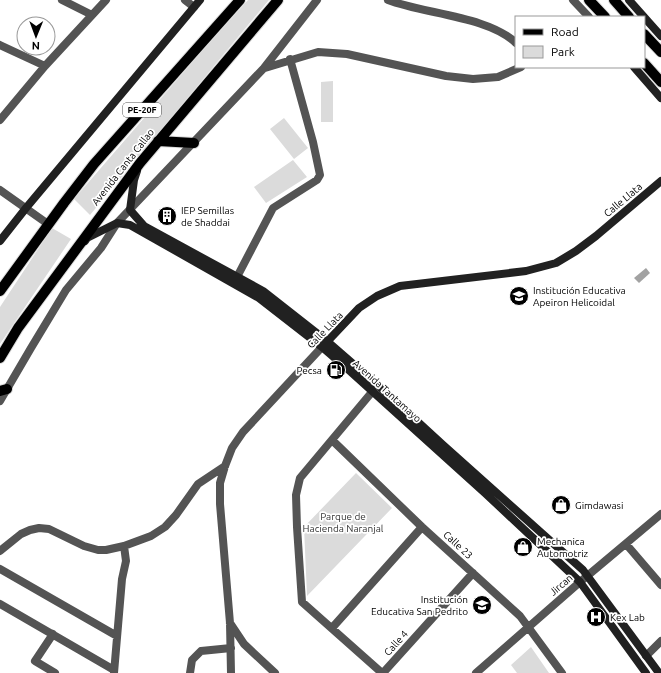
<svg xmlns="http://www.w3.org/2000/svg" width="661" height="673" font-family="Ubuntu,sans-serif">
<style>
.green{fill:#dbdbdb}
.water{fill:#a2a2a2}
.lines{fill:none;stroke-linecap:round;stroke-linejoin:round}
.primary-casing{stroke:#dbdbdb;stroke-width:12}
.street{stroke:#545454;stroke-width:8}
.secondary{stroke:#212121;stroke-width:8}
.primary{stroke:#000;stroke-width:10}
.labels{text-anchor:middle;dominant-baseline:central;stroke-width:3.5;stroke-linejoin:round;paint-order:stroke}
.shield{fill:#fff;stroke:#4c4c4c;stroke-width:1}
.shield-label{font-size:9px;font-weight:bold;fill:#000}
.street-label{font-size:10px;fill:#000;stroke:#fff}
.poi-label{font-size:10px;fill:#000;stroke:#fff;text-anchor:start}
.park-label{font-size:10px;fill:#323232;stroke:#fff}
</style>
<rect width="100%" height="100%" fill="#fff"/>
<path class="green" d="M248,0h21l-179,215 -16,-16 121,-140z
M333,81v41h-12v-40z
M284,118l24,30 -14,11 -24,-30z
M293,160l14,17 -41,26 -12,-16z
M52,228l19,11 -71,105v-37z
M356,473l36,35 -85,88 -3,-69z
M531,647l18,26h-32l-6,-8z"/>
<path class="water" d="M646,268l4,5 -11,10 -5,-5z"/>
<g class="lines">
<defs>
<path id="primary" d="M589,0l16,17
M614,0l15,17
M644,34l17,18
M644,63l17,19
M158,141l36,2
M0,291l64,-88 30,-39 146,-164
M0,358l18,-30 122,-165 138,-163
M0,391l7,-2"/>
</defs>
<use href="#primary" class="primary-casing"/>
<path class="street" d="M62,0l30,15
M185,0l9,7
M388,0c36,14 100,16 128,43
M573,0l16,17
M0,45l45,21
M265,68l53,-16 29,2 99,22 27,3 25,-2 23,-10
M0,120l45,-54 61,-66
M0,190l48,34
M237,277l36,-69 44,-28 3,-5 -7,-33 -23,-83
M372,392l-72,86 -4,17 1,32 5,75 80,71
M0,401l31,-53 35,-58 35,-42 16,-25 147,-155 53,-68
M332,440l90,87 98,89 42,57
M626,544l35,41
M0,551l21,-17 9,-4 9,-2 10,1 35,17 14,4h8l18,-4 27,-10 14,-9 11,-12 22,-31 27,-18
M0,569l117,67
M0,604l114,66
M230,623l14,21 31,29
M332,628l90,-101
M53,634l-18,27 20,12
M646,656l15,-15
M114,673l8,-94 4,-18 -2,-15
M190,673l2,-13 9,-9 30,-3
M231,673l-1,-50 -10,-119v-21l5,-17 7,-18 11,-16 79,-85
M383,673l90,-100
M476,673l104,-91 81,-68"/>
<path class="secondary" d="M629,0l15,17
M644,17l17,19
M634,67l27,31
M137,171l-3,9 -4,30 14,16 119,65 65,51 54,47 61,56 140,125 76,103
M0,241l26,-33 174,-208
M85,241l2,-3 30,-15 13,2 129,73 63,49 29,25 134,121 95,89 66,91
M324,345l35,-37 18,-12 23,-10 126,-15 30,-8 20,-12 20,-15 65,-55"/>
<use href="#primary" class="primary"/>
</g>
<defs>
<symbol id="building-disc" viewBox="-11 -11 22 22"><circle r="9.5" fill="#000" stroke="#fff"/><path d="M-4-6H4V6H1V3H-1V6H-4ZM-2.5-4.3h1.7v1.8h-1.7ZM.8-4.3h1.7v1.8H.8ZM-2.5-1h1.7V.8h-1.7ZM.8-1h1.7V.8H.8Z" fill="#fff"/></symbol>
<symbol id="school-disc" viewBox="-11 -11 22 22"><circle r="9.5" fill="#000" stroke="#fff"/><path d="M0-5L7-2L0 1L-7-2ZM-4 1L0 2.5L4 1V4Q0 6-4 4Z" fill="#fff"/></symbol>
<symbol id="fuel-disc" viewBox="-11 -11 22 22"><circle r="9.5" fill="#000" stroke="#fff"/><path d="M-5.5-6h7V0h2V4h1.3V-2.5L3-4.5l.8-.8L6-3V5H2.5V1h-1V6h-7ZM-4.2-4.7v3.2H.2V-4.7Z" fill="#fff"/></symbol>
<symbol id="shop-disc" viewBox="-11 -11 22 22"><circle r="9.5" fill="#000" stroke="#fff"/><path d="M-5-2.5h2.3a2.7 3.5 0 0 1 5.4 0H5L5.5 6h-11ZM-1.5-2.5h3a1.5 2.3 0 0 0-3 0Z" fill="#fff"/></symbol>
<symbol id="hospital-disc" viewBox="-11 -11 22 22"><circle r="9.5" fill="#000" stroke="#fff"/><path d="M-5-5h3v3.5h4V-5h3V5h-3V1.5h-4V5h-3Z" fill="#fff"/></symbol>
</defs>
<g fill-rule="evenodd">
<use href="#building-disc" x="156" y="205" width="22" height="22"/>
<use href="#school-disc" x="508" y="285" width="22" height="22"/>
<use href="#fuel-disc" x="325" y="359" width="22" height="22"/>
<use href="#shop-disc" x="550" y="494" width="22" height="22"/>
<use href="#shop-disc" x="512" y="536" width="22" height="22"/>
<use href="#school-disc" x="471" y="594" width="22" height="22"/>
<use href="#hospital-disc" x="585" y="606" width="22" height="22"/>
</g>
<g class="labels">
<rect class="shield" x="123" y="103" width="38" height="14" rx="3"/>
<g class="shield-label">
<text x="142" y="110">PE-20F</text>
</g>
<g class="street-label">
<text transform="translate(123 167) rotate(-52)">Avenida Canta Callao</text>
<text transform="translate(623 200) rotate(-40)">Calle Llata</text>
<text transform="translate(325 330) rotate(-46)">Calle Llata</text>
<text transform="translate(387 391) rotate(42)">Avenida Tantamayo</text>
<text transform="translate(458 545) rotate(43)">Calle 23</text>
<text transform="translate(561 585) rotate(-41)">Jircan</text>
<text transform="translate(396 643) rotate(-48)">Calle 4</text>
</g>
<g class="poi-label">
<text x="181" y="210">IEP Semillas<tspan x="181" dy="12">de Shaddai</tspan></text>
<text x="533" y="290">Institución Educativa<tspan x="533" dy="12">Apeiron Helicoidal</tspan></text>
<text x="322" y="370" text-anchor="end">Pecsa</text>
<text x="575" y="505">Gimdawasi</text>
<text x="537" y="541">Mechanica<tspan x="537" dy="12">Automotriz</tspan></text>
<text x="468" y="599" text-anchor="end">Institución<tspan x="468" dy="12">Educativa San Pedrito</tspan></text>
<text x="610" y="617">Kex Lab</text>
</g>
<g class="park-label">
<text x="343" y="516">Parque de<tspan x="343" dy="12">Hacienda Naranjal</tspan></text>
</g>
</g>
<rect x="515" y="16" width="130" height="52" fill="#ffffff" stroke="#999999"/>
<rect x="523" y="29" width="20" height="6" fill="#000000" stroke="#999999"/>
<text x="551" y="36" font-size="12" fill="#000000">Road</text>
<rect x="523" y="46" width="20" height="12" fill="#dbdbdb" stroke="#999999"/>
<text x="551" y="56" font-size="12" fill="#000000">Park</text>
<g transform="translate(36 36) rotate(181)"><circle r="19" fill="#ffffff" stroke="#999999"/>
<path d="M0-3L7 15L0 10L-7 15Z" fill="#000000"/>
<text y="-6" font-size="11" font-weight="bold" text-anchor="middle" fill="#000000">N</text>
</g>
</svg>
